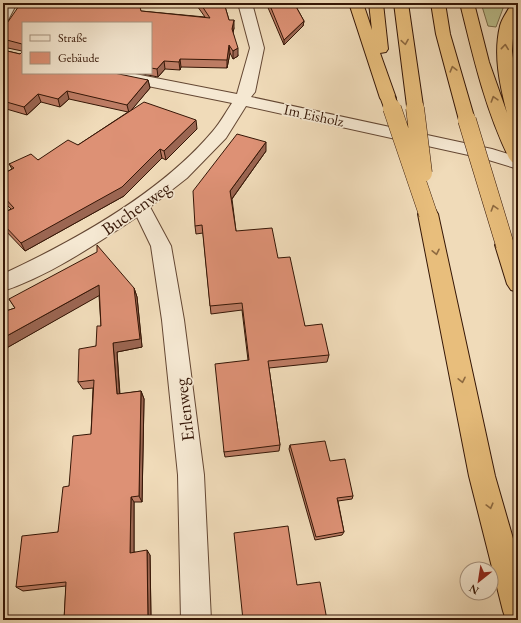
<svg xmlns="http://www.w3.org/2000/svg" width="521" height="623" font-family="'EB Garamond',serif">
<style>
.green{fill:#bbc08e;stroke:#786b4a}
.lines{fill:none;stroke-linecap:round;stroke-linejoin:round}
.minor-casing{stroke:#644733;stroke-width:2}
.motorway-casing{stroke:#351606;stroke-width:2}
.minor{fill:#f5e8d2;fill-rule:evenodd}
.motorway{fill:#e8be7c;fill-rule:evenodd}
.motorway-bridge-far1-casing{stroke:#351606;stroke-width:16;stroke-linecap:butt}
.motorway-bridge-casing{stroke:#351606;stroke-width:19;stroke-linecap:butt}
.motorway-bridge-far1{stroke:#e8be7c;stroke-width:14}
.motorway-bridge{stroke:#e8be7c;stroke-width:18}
.wall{fill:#be7d65;stroke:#351606}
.shaded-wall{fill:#9b6652;stroke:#351606}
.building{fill:#dd9175;stroke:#351606}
.oneway{stroke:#8e6a41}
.labels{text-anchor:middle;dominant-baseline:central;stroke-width:3.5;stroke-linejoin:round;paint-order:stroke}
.far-street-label{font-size:15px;fill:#351606;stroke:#f5e8d2}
.street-label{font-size:18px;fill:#351606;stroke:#f5e8d2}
</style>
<rect width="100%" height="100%" fill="#f0dbb9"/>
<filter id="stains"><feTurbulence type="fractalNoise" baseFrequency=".005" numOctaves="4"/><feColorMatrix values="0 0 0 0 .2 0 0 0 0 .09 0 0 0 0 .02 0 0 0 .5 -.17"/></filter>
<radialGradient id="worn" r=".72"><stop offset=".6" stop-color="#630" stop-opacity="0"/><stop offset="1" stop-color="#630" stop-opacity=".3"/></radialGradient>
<path class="green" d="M481,3h24l-9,24 -8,-1z"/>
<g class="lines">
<defs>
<path id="minor" d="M3,3h14l-9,17 -5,1z
M238,3h14l12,45 -9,44 -4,5 241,52 26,8v12l-36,-11 -236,-52 -20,32 -39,40 -37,29 21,39 13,74 20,155 7,145h-30l-3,-145 -16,-155 -11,-74 -14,-29c-41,27 -88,59 -134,74v-17c73,-34 158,-81 210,-143 7,-8 13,-19 19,-28l-124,-25 -5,-2 -3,-3h30l107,21 13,-46z"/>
<path id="motorway" d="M349,3h14l9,27 -3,-27h14l5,46 -2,3 -6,1 16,45 -2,3h-12l-2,-3z
M394,3h14l15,103 -2,3 -6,2 -6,-2 -2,-3z
M431,3h14l5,31 25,86 -2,4 -6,1 -6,-1 -2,-4 -23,-86z
M460,3h14l15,59 18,51c-7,-27 -14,-58 -7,-87 2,-8 8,-15 11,-22l7,-1v13l-4,10 -2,25 6,43v38l-4,-1 4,10v23l-6,-2 -3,-4c-24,-49 -36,-102 -49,-155z
M428,207l7,2 3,5 57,262 23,80v64h-12l-3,-9 -34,-135 -51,-262 3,-5z
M505,238l7,2 6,14v38l-7,-2 -4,-6 -12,-39 3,-5z"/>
</defs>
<use href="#minor" class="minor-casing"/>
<use href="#motorway" class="motorway-casing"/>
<use href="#minor" class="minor"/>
<use href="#motorway" class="motorway"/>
<defs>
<path id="motorway-bridge-far1" d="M388,98l4,11
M415,106v3"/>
<path id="motorway-bridge" d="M392,108l36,106
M415,108l8,65
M467,120l38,125"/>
</defs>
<use href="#motorway-bridge-far1" class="motorway-bridge-far1-casing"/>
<use href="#motorway-bridge" class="motorway-bridge-casing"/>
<use href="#motorway-bridge-far1" class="motorway-bridge-far1"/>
<use href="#motorway-bridge" class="motorway-bridge"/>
</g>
<path class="wall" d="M195,3h29l5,17 5,8 -1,4 5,24 -5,3 -3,-6 -3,15 -46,-1 -1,3 -15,-1 -7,8 -20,-4h13v-50l-128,50 125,7 2,8 -19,22 66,19 -31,31 -4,-2 -38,38 -99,55 -22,-23v-15l8,-4 -8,-8v-27l9,-5 -3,-5 29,-4 40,-15 50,-33 -59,-13 -9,8 -19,-5 -14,13 -24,-7v-58l17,4 2,-2v-1l-19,-4v-18l138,-18 64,6z
M266,3h28l10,18 -1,5 -19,19z
M266,151l-34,48 4,32 42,27 27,68 24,29 -2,7 -58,6 11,77 -1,6 -54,6 -1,-5 24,-92 -6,-50 -31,4 -8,-81 -7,1 -1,-8z
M134,288l3,9 5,50 -25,5 3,42 21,-3 3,8 -2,103h-8v50l16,3 1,65h-87l2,-34 -43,5 -7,-4 42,-55 11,-46 22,-52 2,-46 -10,1 -5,-7 18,-36 5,-20 -2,-31 -96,55v-38l12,-4 -6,-9z
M290,445l40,16 23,35 -1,3 -14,2 6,31 -2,3 -27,5 -26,-91z"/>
<path class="shaded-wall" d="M234,20v8l-2,9v-8z
M304,21l-1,5 -19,19v-5z
M229,45l1,8 -3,15v-8z
M238,48v8l-5,3v-8z
M180,59l1,8 -1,3 -1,-8z
M164,61l1,8 -7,8 -1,-8z
M148,80l2,8 -21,25 -2,-8z
M67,91l2,8 -9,8 -2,-8z
M38,94l3,8 -14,13 -3,-8z
M196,120l1,9 -31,31 -2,-9z
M266,142v9l-35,49 -1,-9z
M160,149l2,9 -38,38 -99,55 -4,-8z
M99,285l3,9 -99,56v-12z
M134,288l3,9 5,50 -25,5 3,50 -3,-8 -4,-51z
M141,391l3,8 -2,103 -3,-6z
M131,497l3,5v55l-4,-4z
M147,550l3,5 1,65h-3z"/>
<path class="building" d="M21,3h118l2,8 69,7 -10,-15h24l5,17h5l-2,9 6,19 -5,3 -4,-6 -2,15 -47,-1 -1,3 -15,-1 -7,8 -6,-1v-45h-128v50h91l34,7 -21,25 -60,-14 -9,8 -20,-5 -14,13 -21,-6v-51l17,4 2,-2v-8l-19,-5v-10z
M269,3h25l10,18 -20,19z
M144,102l52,18 -32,31 -4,-2 -38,38 -101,56 -18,-19v-11l11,-5 -11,-12v-22l11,-6 -5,-4 22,-10 7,6 30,-20 10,5z
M237,134l29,8 -36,49 6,40 36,-3 6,30 12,-1 15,69 17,-2 7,31 -61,6 12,84 -56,7 -9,-88 34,-4 -7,-57 -32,3 -8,-81 -7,1 -2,-35z
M97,245l37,43 6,51 -27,4 4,51 24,-3 -2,105 -8,1 -1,56 17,-3 1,70h-84l2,-38 -50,5 6,-51 36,-4 5,-45 6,-1 4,-50 18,-2 3,-54 -16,2 1,-33 17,-3 1,-20h4l-2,-41 -96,53v-26l12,-4 -6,-9 88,-47z
M325,441l5,20 15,-2 8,37 -16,2 7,34 -28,5 -26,-92z
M288,526l9,59 23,-3 7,38h-84l-9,-87z"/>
<defs><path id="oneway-chevron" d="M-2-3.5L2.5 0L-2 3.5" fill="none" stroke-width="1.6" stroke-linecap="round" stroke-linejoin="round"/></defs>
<g class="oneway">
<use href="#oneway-chevron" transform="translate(405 42) rotate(81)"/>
<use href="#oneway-chevron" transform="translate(505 47) rotate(-84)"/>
<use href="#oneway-chevron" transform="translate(453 69) rotate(-105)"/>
<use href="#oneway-chevron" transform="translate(494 99) rotate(-107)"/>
<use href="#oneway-chevron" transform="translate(494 208) rotate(-107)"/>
<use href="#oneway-chevron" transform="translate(436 252) rotate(78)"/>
<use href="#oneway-chevron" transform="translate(462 380) rotate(78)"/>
<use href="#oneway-chevron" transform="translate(490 506) rotate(75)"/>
</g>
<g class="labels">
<g class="far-street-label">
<text transform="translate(314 115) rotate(12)">Im Eisholz</text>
</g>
<g class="street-label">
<text transform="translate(136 208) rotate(-35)">Buchenweg</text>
<text transform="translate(184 410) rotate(-97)">Erlenweg</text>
</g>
</g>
<rect width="521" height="623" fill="none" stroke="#f0dbb9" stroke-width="16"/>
<rect x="4" y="4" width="513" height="615" fill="none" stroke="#351606" stroke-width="2"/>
<rect x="8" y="8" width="505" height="607" fill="none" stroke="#351606"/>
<rect x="22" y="22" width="130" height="52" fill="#f5e8d2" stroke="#a89480"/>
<rect x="30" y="35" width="20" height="6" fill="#f5e8d2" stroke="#a89480"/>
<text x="58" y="42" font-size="12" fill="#351606">Straße</text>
<rect x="30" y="52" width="20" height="12" fill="#dd9175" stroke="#a89480"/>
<text x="58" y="62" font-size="12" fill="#351606">Gebäude</text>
<g transform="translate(479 581) rotate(210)"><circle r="19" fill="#f5e8d2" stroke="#a89480"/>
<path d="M0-3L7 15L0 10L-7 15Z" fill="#8f2418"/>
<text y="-6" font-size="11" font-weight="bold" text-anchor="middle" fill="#351606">N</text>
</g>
<rect width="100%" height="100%" filter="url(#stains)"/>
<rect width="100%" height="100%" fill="url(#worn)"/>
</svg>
